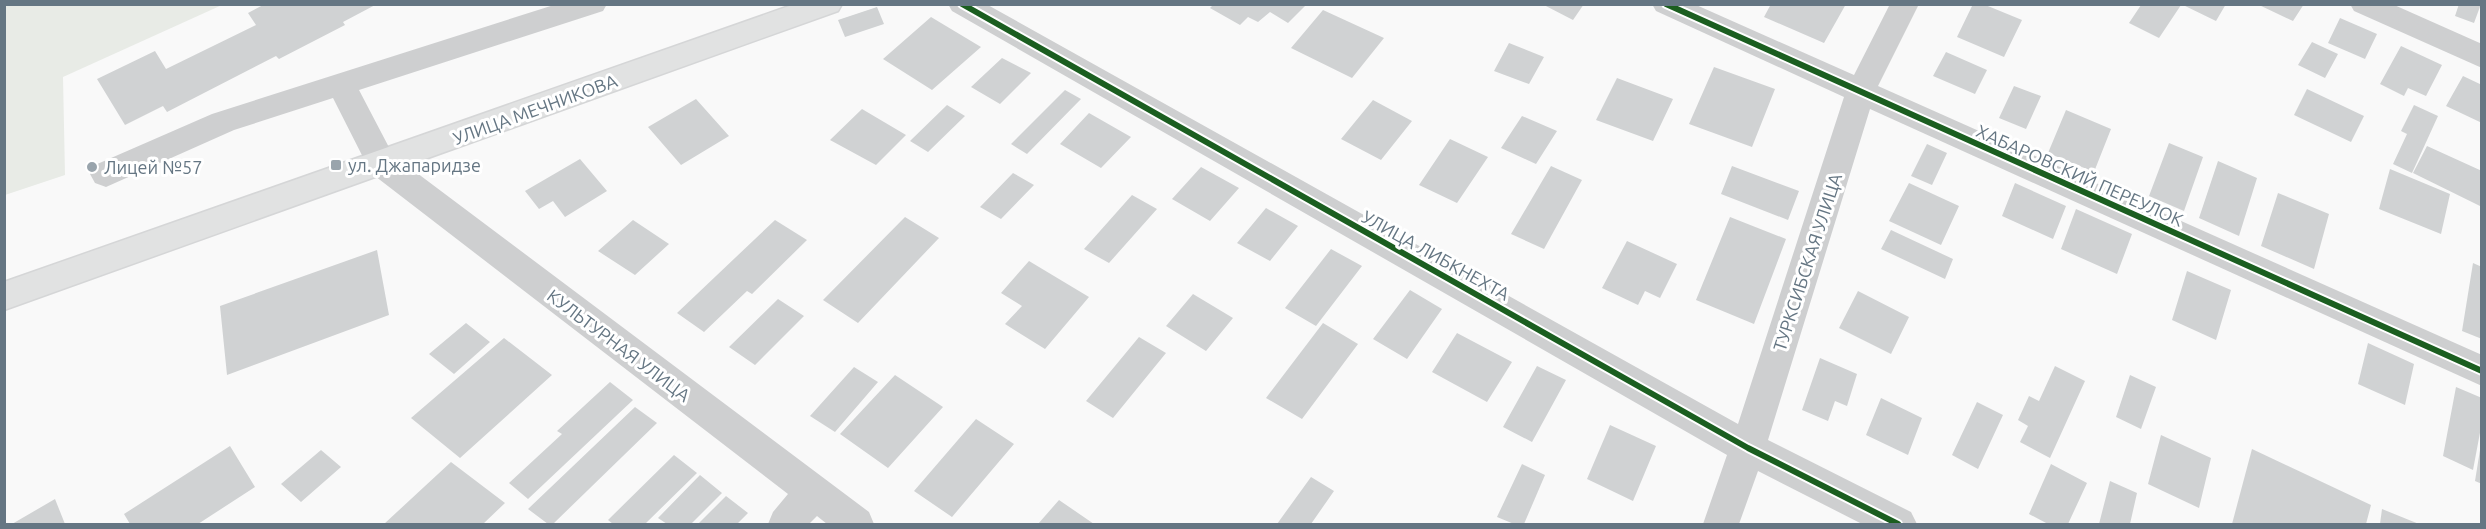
<svg xmlns="http://www.w3.org/2000/svg" width="2486" height="529" font-family="Ubuntu,sans-serif">
<style>
.green{fill:#e8ebe6}
.building{fill:#d0d2d3}
.lines{fill:none;stroke-linecap:round;stroke-linejoin:round}
.major-casing{stroke:#d5d6d7;stroke-width:3}
.minor{fill:#cecfd0;fill-rule:evenodd}
.major{fill:#e1e2e2;fill-rule:evenodd}
.cycleway-casing{stroke:#fff;stroke-width:10}
.cycleway{stroke:#1b5e20;stroke-width:6}
.poi-dot{fill:#99a4ac;stroke:#fff;stroke-width:2}
.labels{text-anchor:middle;dominant-baseline:central;stroke-width:6;stroke-linejoin:round;paint-order:stroke}
.street-label{font-size:18px;fill:#657683;stroke:#fff}
.poi-label{font-size:18px;fill:#657683;stroke:#fff;text-anchor:start}
</style>
<rect width="100%" height="100%" fill="#f9f9f9"/>
<path class="green" d="M4,5l1,-1 217,1 -159,72 2,98 -60,20z"/>
<path class="building" d="M265,4h112l-34,18 2,3 -66,34 -3,-3 -109,56 -4,-6 -38,19 -28,-46 58,-28 11,18 90,-44 -8,-12z
M1214,4h93l-19,19 -18,-11 -12,10 -10,-5 -8,8 -30,-17z
M1542,4h42l-11,16z
M1771,4h75l-22,39 -60,-26z
M1973,4h10l39,16 -18,37 -47,-20z
M2181,4h45l-10,17z
M2257,4h47l-11,17z
M2459,4h22l-7,19 -19,-7z
M2141,5h40l-22,33 -30,-15z
M877,7l7,17 -39,13 -7,-17z
M1323,10l61,28 -32,40 -61,-30z
M931,17l50,30 -49,43 -49,-31z
M2340,18l37,16 -12,25 -37,-16z
M2312,42l26,12 -13,24 -27,-13z
M1509,43l35,14 -15,27 -35,-13z
M2401,46l41,19 -16,31 -18,-8 -4,8 -24,-12z
M1946,52l41,18 -12,24 -42,-18z
M1002,58l29,15 -31,31 -29,-17z
M1714,67l61,22 -23,58 -63,-23z
M2463,76l19,9v38l-36,-17z
M1617,78l56,21 -20,42 -57,-21z
M2014,86l27,10 -15,33 -27,-11z
M2307,89l57,27 -13,26 -57,-27z
M1065,90l16,9 -54,55 -16,-10z
M696,99l33,37 -48,29 -33,-38z
M1373,100l39,21 -31,39 -40,-21z
M947,105l18,11 -37,36 -18,-11z
M2414,105l24,11 -26,57 -19,-9 14,-30 -6,-3z
M862,109l44,26 -30,30 -46,-25z
M2066,110l45,19 -17,43 -46,-19z
M1089,113l42,24 -30,31 -41,-24z
M1522,116l35,15 -21,33 -35,-16z
M1450,139l38,18 -31,46 -38,-18z
M2169,143l34,14 -19,54 -35,-15z
M1927,144l20,9 -15,32 -21,-9z
M2427,146l55,25 -2,35 -67,-33z
M580,159l27,32 -42,26 -12,-16 -14,8 -14,-18z
M2218,161l39,17 -18,58 -40,-18z
M1551,166l31,14 -38,69 -33,-15z
M1732,166l67,25 -11,29 -67,-26z
M1201,167l38,21 -29,33 -38,-22z
M2390,169l60,25 -9,40 -62,-25z
M1013,173l21,12 -33,34 -21,-12z
M1909,183l50,23 -18,39 -52,-24z
M2015,183l51,23 -13,33 -51,-23z
M2278,193l51,21 -15,55 -53,-23z
M1132,195l25,14 -48,54 -25,-14z
M1266,208l32,18 -28,35 -33,-18z
M2076,209l56,25 -15,40 -56,-25z
M905,217l34,21 -81,85 -35,-23z
M1730,217l56,22 -32,85 -58,-24z
M633,220l36,24 -34,31 -37,-24z
M775,220l32,20 -55,54 -5,-3 -43,41 -27,-19z
M1891,230l62,29 -8,20 -64,-30z
M1627,241l50,23 -17,34 -15,-7 -7,14 -36,-17z
M1331,249l31,17 -46,60 -31,-18z
M377,250l12,65 -162,60 -7,-69z
M1029,261l60,36 -44,52 -40,-25 17,-18 -21,-13z
M2473,263l9,4v72l-20,-8z
M2187,271l44,19 -15,50 -44,-20z
M1410,290l32,19 -35,50 -34,-20z
M1858,291l51,26 -18,37 -52,-26z
M1193,294l40,24 -27,33 -40,-25z
M778,299l26,17 -49,49 -26,-18z
M466,323l24,19 -36,32 -25,-20z
M1323,323l35,21 -56,75 -36,-21z
M1457,333l55,29 -25,40 -55,-30z
M1139,337l27,16 -53,65 -27,-17z
M504,338l48,37 -92,83 -49,-40z
M2368,343l46,21 -9,41 -47,-21z
M1820,358l37,16 -10,32 -12,-5 -7,20 -26,-11z
M1537,366l29,14 -34,62 -29,-15z
M2055,366l30,15 -35,77 -30,-16 8,-16 -10,-6 11,-24 10,5z
M854,367l24,15 -43,50 -25,-16z
M895,375l48,32 -55,61 -48,-34z
M2130,375l26,12 -15,42 -25,-12z
M610,382l23,18 -105,99 -19,-16 53,-49 -5,-3z
M2456,387l26,11v24l-9,48 -30,-14z
M1881,398l41,20 -14,37 -42,-20z
M1977,402l26,13 -25,54 -26,-14z
M635,407l22,16 -104,101h-5l-20,-15z
M976,419l38,25 -62,73 -38,-26z
M1610,425l46,21 -23,55 -46,-22z
M2161,435l50,23 -12,50 -51,-24z
M230,446l25,41 -57,37h-68l-6,-10z
M2252,449l119,56 -5,19h-134z
M321,450l20,17 -40,35 -20,-18z
M2480,450h2v34l-7,-3z
M674,455l23,18 -52,51h-32l-5,-4z
M451,462l54,41 -22,21h-99z
M1522,464l23,11 -21,49h-10l-17,-7z
M2051,464l36,19 -19,41h-20l-19,-10z
M700,475l22,18 -31,31h-24l-9,-6z
M1311,477l23,14 -23,33h-34z
M2110,481l27,12 -7,31h-31z
M726,496l22,17 -11,11h-39z
M55,499l10,25h-53z
M1059,500l35,24h-56z
M2382,509l37,15h-39z"/>
<g class="lines">
<defs>
<path id="major" d="M795,4h47l-4,7 -834,299v-28z"/>
</defs>
<use href="#major" class="major-casing"/>
<path class="minor" d="M557,4h50l-4,7 -244,79 34,65 476,357 5,12h-47l-10,-8 -8,8h-41l5,-12 15,-18 -417,-321 -38,-75 -99,32 -128,57 -11,-4 -5,-9 5,-9 117,-51z
M948,4h38l752,420 106,-327 -188,-86 -4,-7h42l160,71 36,-71h29l-41,82 604,269v31l-612,-277 -102,331 143,72 6,12h-55l-104,-53 -19,53h-36l24,-69 -775,-444z
M2350,4h42l90,40v24l-128,-57z"/>
<use href="#major" class="major"/>
<defs>
<path id="cycleway" d="M962,4l786,444 150,76
M1666,4l816,367"/>
</defs>
<use href="#cycleway" class="cycleway-casing"/>
<use href="#cycleway" class="cycleway"/>
</g>
<g class="poi-dot">
<rect x="330" y="159" width="12" height="12" rx="3"/>
<circle cx="92" cy="167" r="6"/>
</g>
<g class="labels">
<g class="street-label">
<text transform="translate(535 109) rotate(-20)">УЛИЦА МЕЧНИКОВА</text>
<text transform="translate(2080 175) rotate(24)">ХАБАРОВСКИЙ ПЕРЕУЛОК</text>
<text transform="translate(1436 255) rotate(29)">УЛИЦА ЛИБКНЕХТА</text>
<text transform="translate(1807 262) rotate(-72)">ТУРКСИБСКАЯ УЛИЦА</text>
<text transform="translate(619 345) rotate(37)">КУЛЬТУРНАЯ УЛИЦА</text>
</g>
<g class="poi-label">
<text x="348" y="165">ул. Джапаридзе</text>
<text x="104" y="167">Лицей №57</text>
</g>
</g>
<rect width="2486" height="529" fill="none" stroke="#657683" stroke-width="12"/>
</svg>
